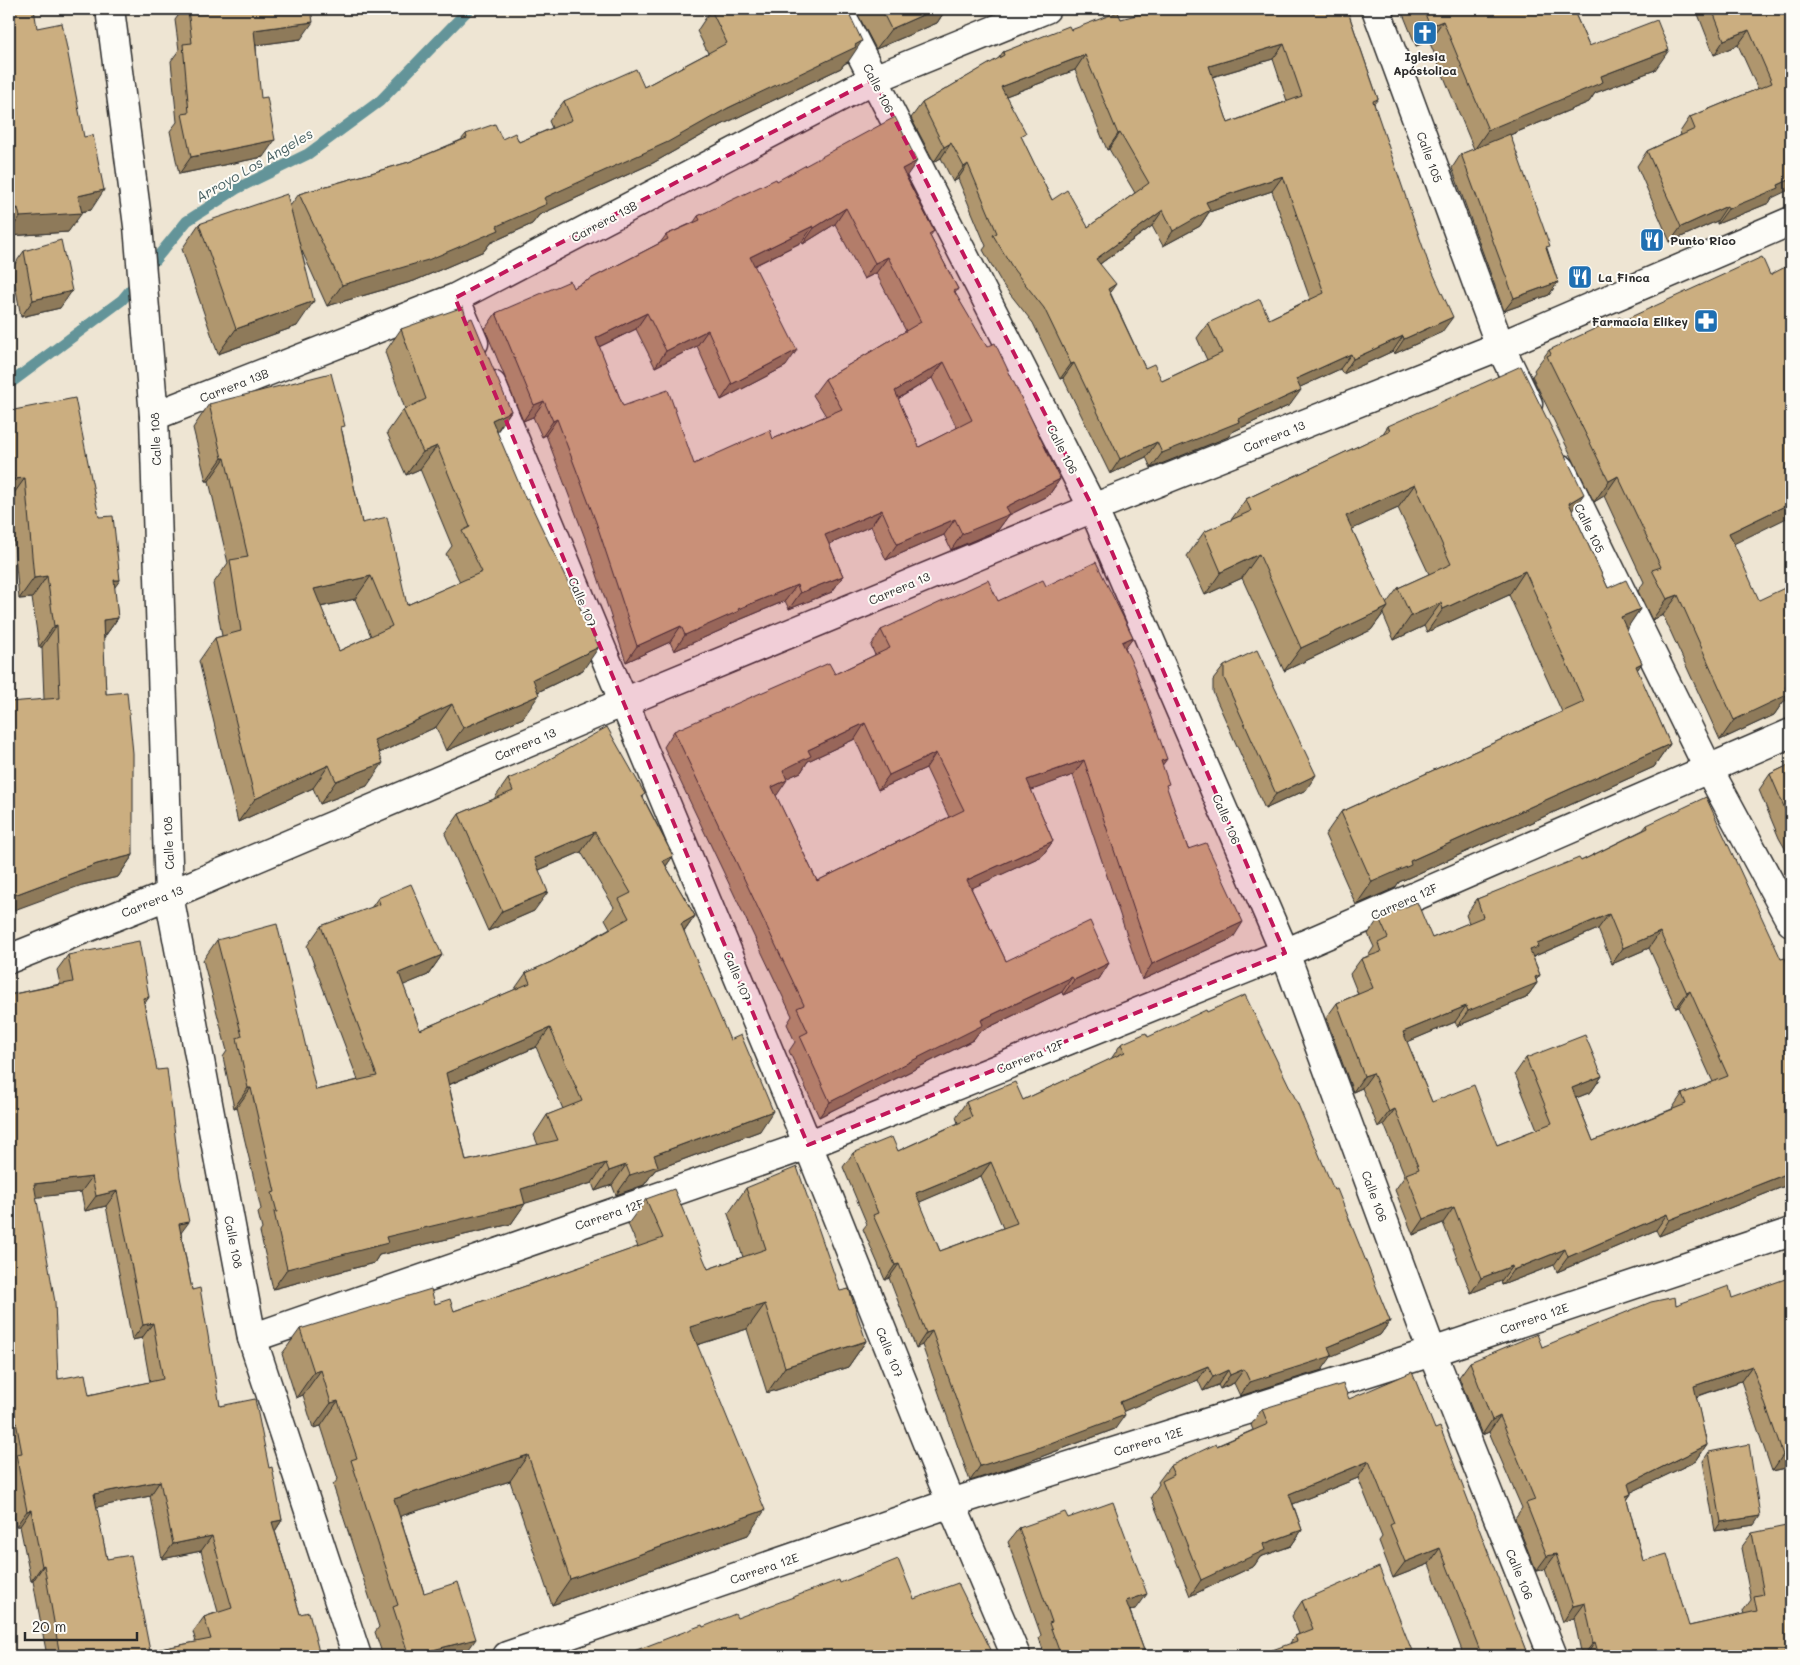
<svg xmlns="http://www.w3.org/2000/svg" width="1800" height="1665" font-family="Mali,sans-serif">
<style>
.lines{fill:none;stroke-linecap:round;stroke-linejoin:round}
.stream{stroke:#639499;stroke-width:11}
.street-casing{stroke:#2b2b2b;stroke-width:31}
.secondary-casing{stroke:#2b2b2b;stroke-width:31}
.street{stroke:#fdfcf7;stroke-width:28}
.secondary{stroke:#fdfcf7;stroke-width:28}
.wall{fill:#af966e;stroke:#2b2b2b;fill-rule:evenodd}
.shaded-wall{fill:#8e7a5a;stroke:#2b2b2b}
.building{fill:#cbae80;stroke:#2b2b2b;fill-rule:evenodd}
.marked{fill:#c2185b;fill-opacity:0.2;stroke:#c2185b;stroke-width:4;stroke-dasharray:10 6;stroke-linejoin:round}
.labels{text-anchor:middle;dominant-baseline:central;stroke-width:4;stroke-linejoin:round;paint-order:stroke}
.poi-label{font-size:12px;font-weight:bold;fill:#2b2b2b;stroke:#fdfcf7;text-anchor:start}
.street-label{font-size:12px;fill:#2b2b2b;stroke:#fdfcf7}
.water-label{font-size:14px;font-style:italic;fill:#476062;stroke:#fdfcf7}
</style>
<rect width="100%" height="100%" fill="#eee5d3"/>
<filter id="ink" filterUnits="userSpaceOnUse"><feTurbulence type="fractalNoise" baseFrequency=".02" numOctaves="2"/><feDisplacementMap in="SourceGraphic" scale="10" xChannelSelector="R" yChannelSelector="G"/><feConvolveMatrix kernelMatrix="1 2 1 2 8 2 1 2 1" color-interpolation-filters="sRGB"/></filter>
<g filter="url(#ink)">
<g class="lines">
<path class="stream" d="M9,384l113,-84 65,-79 51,-33 70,-34 72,-53 89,-92"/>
<defs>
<path id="street" d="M838,9l255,499 192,445 147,399 121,304
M1376,9l124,337 28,58
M455,298l19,45
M492,385l316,760 143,358 65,153
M154,416l301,-118 419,-219 172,-70
M1561,469l147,299 83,154
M252,1338l556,-193 477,-192 506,-220
M507,1656l444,-153 481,-151 359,-120"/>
<path id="secondary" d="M110,9l28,217 16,190 15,479 83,443 105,318
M9,959l160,-64 455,-193 469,-194 407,-162 291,-125"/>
</defs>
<use href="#street" class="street-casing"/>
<use href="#secondary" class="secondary-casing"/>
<use href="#street" class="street"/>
<use href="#secondary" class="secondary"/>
</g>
<path class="wall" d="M9,9l28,19 54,182 -10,2 -13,20 -59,4z
M183,9h5l113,30 -45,6 7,112 -84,17 -9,-43 7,-9 -6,-61 8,-11 -4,-30z
M855,9h91l-9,14 -61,26z
M1347,9l31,90 -4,5 68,228 -48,22 -1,-3 -50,23 -3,-5 -40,18 -10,18 -58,27 -4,5 -77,31 -5,-11 -36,17 -47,-96 -3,1 -27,-56 -30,-38 -20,-35 3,-4 -28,-67 -5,3 -12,-24 -7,4 -23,-44 11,-15 76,-44 5,-7 68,-22 50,-11zM1273,59l14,42 -59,22 -16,-46zM1075,70l32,80 2,-1 26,44 -47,34 -36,-27 -30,-61 -16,-43zM1272,191l38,108 -41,20 -61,4 -11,15 10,22 -45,21 -17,-13 -35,-76 -10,-28 52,-38 11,20 37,-20 9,-14z
M1401,9h172l16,37 66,24 -60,23 -6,9 -79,33 48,147 -9,13 -45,16 -52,-143 9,-14 13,-5 -45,-108 -13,5z
M1696,9h95l-19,189 -3,5 -52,21v-3l-47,21 -33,-76 10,-15 34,-16 -1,-3 10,-15 68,-28 -20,-44 -24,10z
M711,10l137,52 -4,2 -3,4 -128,61 -60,34 -114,52 -7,9 -42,19 -6,8 -70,30 -87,25 -25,-55 -5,75 -79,28 -36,-105 17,-25 91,-18 9,-12 110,-32 52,-22 5,-6 53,8 33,-14 -3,-7 15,-20 80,-14 64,-34 -11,-22z
M906,177l28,54 -4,5 28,53 -3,4 105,186 -11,16 -40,20 -11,15 -47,20 -7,-15 -58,25 -15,-34 -42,18 14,32 -11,16 -43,17 -4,-8 -53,22 -4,4 -54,24 -4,-9 -44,20 -41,-124 -39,-103 -4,2 -9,-20 -10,4 -38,-92 11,-16 77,-25 87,-45 6,-8 28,-13 4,-6 79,-35zM835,224l29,55 12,-6 30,58 -81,48 -12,16 13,21 -53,23 -79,25 -71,-58 -24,-59 37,-18 19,38 42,-21 24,54 65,-34 -32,-100 48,-24 1,2zM932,378l25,50 -38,19 -21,-48z
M24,251l36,57 -39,9 -9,-49z
M467,320l44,91 -14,21 86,238 -45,22 -15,26 -77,33 -10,-24 -57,26 -12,33 -47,18 -7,-16 -75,34 -39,-161 16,-23 7,-2 -9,-52 15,-21 -19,-82h-3l-13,-53 16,-24 133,27 20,92 45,82 53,-23 -14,-28 6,-8 -32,-77 -14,6 -19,-42 16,-23 2,-1 -20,-57 16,-23zM355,599l16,37 -32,15 -18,-44z
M1549,350l185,194 49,158 -9,13 -54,25 -57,-125 -11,5 -14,-29 6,-9 -40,-86 -10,6 -62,-126 3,-4 -1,-2z
M9,411l90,106 21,63 -6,7 4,31 -15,21 3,55 27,161 -15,22 -36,8 -38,-186 -2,-52h-3l-7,-49 -13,1 -9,-100h-1z
M1388,426l184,84 36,78 32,21 -14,20 16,34 -5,7 33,74 -16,23 -255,115 -4,6 -39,17 -31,-70 16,-23 221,-100 -53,-117 -82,37 -3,-6 -30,14 -11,-26 -12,16 -87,41 -42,-93 -37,17 -18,-39 17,-24 27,-12 15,-21 136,-64zM1398,508l31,66 -31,14 -12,16 -34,-75z
M1046,586l87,51 -8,10 37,118 4,22 22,62 45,89 -91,42 -69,-205 -42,15 22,51 -11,15 -71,32 35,73 103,2 -10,16 -36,16 -1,-3 -83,40 -6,8 -154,77 -30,-66 6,-9 -8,-18 5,-8 -128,-269 10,-16 161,-57 40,-19 -4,-9 10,-16 117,-29zM855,739l23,51 48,-22 23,49 -132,64 -41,-85 10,-18 15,-6 7,-11z
M1224,666l82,124 -41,19 -52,-117v-12z
M1791,764v95l-12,-21 -20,-48 11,-16z
M508,779l135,18 30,59 -7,10 29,50 -11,16 76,199 -105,39 -11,15 -28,10 -4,-10 -17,6 -3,-8 -67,20 -14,21 -132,31 -5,8 -101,26 -13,-57 2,-3 -4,-16 3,-4 -24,-102 -3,1 -11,-51 4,-6 -24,-91 14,-20 99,150 42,-10 -51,-134 14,-20 50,-18 7,-10 64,57 -14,20 -25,10 17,45 94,-40 12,-17 25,-11 59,-34 -5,-9 9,-12 -33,-55 -42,18 -5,41 -46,20 -43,-97 14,-20 35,-15zM536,1047l27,62 -16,6 -13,20 4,10 -72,16 -17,-76z
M1647,825l134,134 10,13v220l-3,1 -3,-7 -126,50 -3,-6 -99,42 -3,-7 -52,20 -1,-4 -30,12 -28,-70 -30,12 -18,-45 10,-14 -21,-52 -6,3 -16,-39 -9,4 -27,-74 11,-15 21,-9 -8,-20 11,-15 7,-3 6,-9 -6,-13 11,-16 53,20 37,-15 -3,-8 11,-16 104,-38 62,-31zM1598,929l14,35 37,-16 27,60 3,-1 34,75 -31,12 -10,15 -79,32 -17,-43 15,-6 11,-16 -76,-18 -11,16 22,55 -40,16 -65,-43 -25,-60 48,-20 2,4 69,-28 11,-15 -1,-3 4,-5 -7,-18z
M68,955l81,42 -5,7 37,229 11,57 28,116 49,62 13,52 -7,11 25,83 20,42h-273l-14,-75h-2l-11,-55h-4l-7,-39v-22l1,-2 -1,-7v-461l51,-11 -3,-14zM81,1192l4,19 21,-5 26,134 10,-2 8,44 -61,13 -31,-16 -22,-182zM150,1496l12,63 39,-8 17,61 -14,5 -11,15 3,10 -46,9 -43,-92 -11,-52z
M1148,1037l186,153 56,131 -10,14 -49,21 -9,14 -82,26 -6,-13 -14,6 -2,-4 -15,6 -5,-11 -75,31 -8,18 -93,35 -52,17 -48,-136 -6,3 -27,-70 -4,2 -22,-51 4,-5 -24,-57 10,-14 45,-2 60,-28 -2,-6 10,-15 57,-2 88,-41 10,-15zM981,1176l22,52 -63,23 -21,-49z
M746,1188l94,103 26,50 -18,26 -81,26 -20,-64 -50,16 51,190 -196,70 -42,-124 -110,35 24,77 40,63h-81l-8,-24 4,-5 -46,-142 5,-6 -17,-53 -8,2 -10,-33 -7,3 -14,-44 18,-25 135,-25 19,7 184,-64 -10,-23 18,-25 62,70 35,-12 -15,-43z
M1732,1298l59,169 -19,4 -31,-90 -45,16 11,48 -11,16 -65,31v2l-4,6 16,61 46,65 55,-12 -1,-3 8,-11 -10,-52 11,-15 39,123h-209l-8,-38 -11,4 -18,-53 -9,2 -21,-53 7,-10 -33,-76 -7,3 -23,-58 11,-15 72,-15 134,-42z
M1349,1399l86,30 93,227h-64l-35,-92 -36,14 -14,-37 3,-4 -24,-59 -65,26 9,26 -11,16 -31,11 -6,9 -64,30 -39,-99 8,-13 -1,-2 12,-16 83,-36 -2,-5 11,-16z
M1709,1452l45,73 -39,6 -12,-70z
M1068,1518l69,90 -7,3 16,45h-101l-6,-18 2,-3 -33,-93 11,-14z
M1302,1601l112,55 -124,-13 5,-7 4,-2 -7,-18z"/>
<path class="shaded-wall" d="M936,9h10l-9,14 -61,26 15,-20z
M1443,21l-14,20 -13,5 14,-20z
M313,22l-12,17 -59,8 12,-17z
M1749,30l-11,15 -24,10 10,-15z
M862,41l-14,21 -4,2 -3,4 -128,61 -60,34 -114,52 -7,9 -42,19 -6,8 -70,30 -87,25 15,-21 155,-59 47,-28 184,-90z
M1284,44l-11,15 -75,22 11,-15z
M1669,50l-14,20 -60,23 -6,9 -115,48 14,-20 113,-54z
M1085,55l-10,15 -85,32 11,-15z
M1120,133l-11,16 -2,1 11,-16z
M275,140l-12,17 -84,17 12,-17z
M951,143l-10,15 -7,4 10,-15z
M917,161l-11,16 -16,8 12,-16z
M968,164l-10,15 -5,3 11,-15z
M1283,176l-11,15 -63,21 -9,14 -37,20 10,-15 33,-29z
M1791,179v10l-19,9 -3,5 -52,21 11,-15z
M104,190l-13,20 -17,3h8l-14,19 -59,4v-4l11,-15 58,-21z
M1727,206l-10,15 -47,21 11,-15z
M18,208l-9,13v-11z
M846,208l-11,16 -32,20 11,-16z
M1163,210l-11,16 -66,48 10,-15z
M813,226l-11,16 -63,31 11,-16z
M888,257l-12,16 -12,6 11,-16z
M1558,282l-9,13 -45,16 10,-13z
M1116,284l-11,15 3,-10z
M72,291l-12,17 -39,9 12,-17z
M314,301l-17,25 -79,28 18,-25z
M647,313l-11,16 -52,25 12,-16z
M1453,317l-11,15 -48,22 10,-15z
M708,330l-11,16 -42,21 11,-16z
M1403,336l-10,15 -50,23 10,-15z
M797,350l-11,16 -65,34 11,-16z
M1351,354l-11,15 -55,25 11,-15z
M944,362l-12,16 -48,29 11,-16z
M1074,363l-11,15 -3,1 11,-15z
M1301,390l-11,15 -58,27 -4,5 -77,31 11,-15z
M544,401l-11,16 -10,4 11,-16z
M511,411l-16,23 -3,-14z
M557,419l-11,16 -4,2 11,-16z
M1157,442l-11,15 -36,17 10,-15z
M437,446l-17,23 -14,6 17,-23z
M222,458h3l-16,23h-3z
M1618,476l-14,20 -10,6 15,-21z
M25,478l-15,21h-1v-12l5,-8z
M1060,479l-11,16 -40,20 -11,15 -47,20 11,-16 44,-27z
M1415,484l-17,24 -69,32 17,-24z
M1584,494l-17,24 2,-15z
M1791,503v13l-76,37 14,-20z
M882,510l-11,16 -57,25 11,-16z
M955,519l-11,16 -58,25 11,-16z
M1259,554l-17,24 -37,17 16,-23z
M1525,571l-16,24 -82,37 16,-23z
M47,576l-15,22 -13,1 15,-21z
M371,576l-16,23 -57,13 16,-23z
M843,576l-11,16 -43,17 11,-16z
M114,580h6l-15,21z
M797,585l-12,16 -53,22 -4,4 -54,24 11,-16 53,-26z
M1678,595l-15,20 -11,5 15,-21z
M1441,603l-17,23 -30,14 17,-24z
M1388,607l-17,23 -87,41 17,-23z
M1640,609l-16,24 -3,-16z
M118,618l-15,21v-19z
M57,625l-15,22h-3l15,-21z
M681,626l-11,16 -44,20 11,-16z
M1133,637l-11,15v-10z
M599,647l-16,23 -66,32 16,-23z
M1642,663l-17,24 11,-21z
M1791,685v13l-8,4 -9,13 -54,25 14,-20 51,-33z
M539,695l-16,23 -77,33 17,-23z
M452,704l-16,23 -79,36 17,-23z
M865,723l-10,16 -47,22 -7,11 -29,13 11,-15 25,-20z
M1670,744l-16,23 -255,115 -4,6 -39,17 16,-23 38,-21z
M936,753l-10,15 -48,22 11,-15z
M1167,759l-11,15 5,-13z
M1084,760l-11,15 -57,21 11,-16z
M383,763l-16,23 -47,18 16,-23z
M329,765l-16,23 -75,34 17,-23z
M1316,775l-10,15 -41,19 11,-15z
M787,780l-10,15 -16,8 11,-16z
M595,832l-14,20 -61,26 14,-20z
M1053,841l-11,15 -85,39 10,-15z
M133,855l-15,22 -36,8 -73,27v-15l88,-33z
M673,856l-14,20 4,-15z
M548,892l-14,19 -46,20 14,-20z
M1609,914l-11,15 -68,29v-8l7,-6z
M695,916l-14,20v-12z
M1243,922l-10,16 -91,42 10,-16z
M1660,932l-11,16 -37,16 11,-16z
M442,955l-14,20 -43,18 14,-20z
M1109,963l-10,16 -36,16 11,-15z
M1540,975l-7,9 4,-1 -11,15 -69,28 11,-15z
M1072,977l-10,15 -83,40 -6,8 -154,77 11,-15 151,-82z
M1690,991l-11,16 -3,1 11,-15z
M149,997l-10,15 4,-14z
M1466,1006l-11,16 -62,26 10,-16z
M550,1028l-14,19 -104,45 14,-19z
M1373,1073l-11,15 -9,4 11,-16z
M1602,1076l-11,16 -30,12 11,-16z
M248,1088h3l-14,19 -3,1z
M1395,1109l-11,15 -6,3 11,-15z
M773,1111l-13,20 -105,39 -11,15 -28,10 14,-20 24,-20z
M991,1162l-10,14 -75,32 10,-15z
M606,1163l-14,20 -82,25 15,-4 -14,20 -132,31 -5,8 -101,26 14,-20 99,-32 135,-48z
M626,1165l-14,20 -17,6 14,-20z
M1791,1172v5l-6,9 -126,50 10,-16z
M92,1177l-11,15 -58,7 11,-15z
M117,1191l-11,15 -21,5 11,-15z
M1454,1207l-11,16 -30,12 11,-16z
M1667,1214l-11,16 -99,42 11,-15z
M189,1222l-11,15 1,-13z
M1565,1249l-11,16 -52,20 11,-15z
M899,1264l-10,14 -4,2 10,-15z
M1512,1266l-11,15 -30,12 10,-15z
M765,1304l-18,25 -75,24 18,-26z
M1390,1321l-10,14 -50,22 2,-1 -10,14 -82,26 10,-14 78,-35z
M153,1323l-11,15 -10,2 11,-15z
M932,1331l-10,14 -6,3 10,-15z
M866,1341l-18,26 -81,26 18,-26z
M1208,1366l-10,14 -88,37 10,-15z
M1752,1366l-11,15 -58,20 11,-15z
M1244,1369l-10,14 -14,6 10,-14z
M321,1370l-18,25 -7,3 18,-26z
M1228,1370l-10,15 -15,6 10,-14z
M338,1401l-17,25 -8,2 18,-25z
M1125,1415l-10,14 -93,35 -52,17 10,-15z
M1500,1416l-11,16 -7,3 10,-15z
M1707,1445l-11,16 -79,38 11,-15z
M1791,1454v13l-19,4 11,-16z
M528,1455l-18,26 -134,43 18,-25z
M1369,1461l-11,17 -80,32 11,-16z
M160,1481l-10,15 -67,14 11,-16z
M1631,1494l-11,15 6,-13z
M31,1510l-11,16h-4l11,-15z
M765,1510l-17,25 -196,70 18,-26z
M1760,1516l-6,9 -39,6 6,-9z
M282,1520l-10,16v-14z
M1302,1530l-11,16 -31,11 -6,9 -64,30 11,-16 62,-36z
M212,1536l-11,15 -39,8 11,-15z
M1440,1548l-11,16 -36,14 12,-16z
M1556,1554l-11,15 -9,2 11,-15z
M44,1565l-11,16h-2l11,-15z
M1147,1594l-10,14 -21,8 10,-15z
M1585,1603l-11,15 -11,4 10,-16z
M476,1639l-12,17h-56h1z
M1595,1642l-9,14h-3l10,-13z"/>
<path class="building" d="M9,9h25l3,19 25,-5 22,114 9,-2 11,55 -26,6 4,17 -62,4 -2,-9 -9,2z
M188,9h123l2,13 -59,8 7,68 6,-1 8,43 -84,17 -9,-43 7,-1 -6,-69 9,-1z
M715,9h132l15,32 -7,4 1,2 -128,61 -60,34 -124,56 3,6 -50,22 2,4 -71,30 -86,25 -43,-91 110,-32 58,-24 -1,-4 29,-10 7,15 13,-6 4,9 53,-22 -8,-19 72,-32 8,18 83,-44 -16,-33z
M881,9h55l-45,20z
M1158,9h189l31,90 -5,2 55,161 25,55 -49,22 -1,-3 -50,23 -2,-5 -55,25 5,11 -63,29 1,3 -77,31 -5,-11 -37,17 -46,-96 -3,1 -27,-56 -30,-38 -21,-35 4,-2 -29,-69 -4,3 -13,-24 -7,4 -22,-44 82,-48 -1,-3 66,-26 2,4 47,-18 3,7zM1284,44l18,52 -74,27 -19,-57zM1085,55l33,79 2,-1 29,50 -61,44 -21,-37 -15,10 -31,-64 5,-3 -25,-46zM1283,176l41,117 -55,26 -9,-20 -52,24 14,30 -60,28 -8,-17 -9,4 -37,-79 8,-5 -20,-25 67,-49 10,21 37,-21 -4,-8z
M1423,9h150l16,37 68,-26 12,30 -68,26 2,6 -115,48 -45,-109 -13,5z
M1712,9h79v170l-13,6 1,3 -51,21 -1,-3 -46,21 -34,-76 48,-22 -5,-12 82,-34 -23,-53 -25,10z
M895,117l22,44 -15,8 32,62 -5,3 29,55 -4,2 33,56 8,-4 65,136 -54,28 4,7 -48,20 -7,-15 -58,25 -15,-34 -57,25 18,41 -43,17 -3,-8 -59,24 1,2 -54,24 -4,-9 -44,20 -41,-124 -39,-103 -4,2 -9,-20 -10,4 -38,-92 74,-32 3,7 95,-49 -2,-4 34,-15 -2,-4 78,-37 1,2zM846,208l29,55 13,-6 33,65 -96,57 17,30 -69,30 -3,-9 -76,34 -26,-74 -45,16 -27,-68 51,-25 19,38 42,-21 24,54 65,-34 -47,-93 63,-31 1,2zM944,362l28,58 -53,27 -24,-56z
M1510,134l40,112 -4,1 12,35 -44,16 -53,-144z
M287,194l27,107 -78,28 -37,-105z
M61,240l11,51 -39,9 -9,-49z
M1762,257l8,18 21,-11v239l-62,30 30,67 32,-15v100l-6,2 4,7 -55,26 -56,-125 -11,4 -15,-29 9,-3 -43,-91 -9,5 -62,-125 4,-2 -2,-4 71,-33 2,4z
M463,307l4,13 5,-2 39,93 -19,9 34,80 2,-1 71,148 -66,32 6,16 -76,33 -11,-24 -78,36 9,23 -47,18 -7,-16 -74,34 -40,-161 26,-7 -11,-71 18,-3 -23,-99h-3l-13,-54 122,-31 14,53 -4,1 21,96 25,-6 20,88 75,-33 -20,-41 8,-4 -33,-81 -14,6 -20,-42 23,-11 -25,-70zM371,576l21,50 -53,25 -25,-62z
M1521,366l63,128 -15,9 39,85 18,-8 14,29 -19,8 21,46 -6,3 34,78 -260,117 1,4 -39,17 -31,-70 243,-110 -59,-131 -82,38 -2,-6 -30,13 -13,-28 53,-24 -36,-80 -69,32 42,91 -87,41 -42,-94 -38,18 -17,-40 47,-21 -5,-12 144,-68 -2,-5z
M75,398l24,119 14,-1 7,64h-6l4,38 -15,2 3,74 21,-2 6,61v102l-36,9 -88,33v-195l51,-4 -3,-73 -3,1 -7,-50 -13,2 -9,-100 -11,1 -5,-29v-39z
M1096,562l37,75 -11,5 12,25 33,92 -6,2 8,23 -3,1 22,64 18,-6 37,79 -91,42 -68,-204 -57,20 26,61 -86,39 39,81 84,-40 19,42 -35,17 -2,-3 -91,43 2,5 -153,77 -30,-66 8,-4 -11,-24 7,-3 -130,-274 155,-68 6,11 55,-26 -9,-18 107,-50 10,21 45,-21 3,6zM865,723l24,52 47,-22 28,57 -147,71 -45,-94 15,-7 -4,-10 28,-14 -3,-6z
M1257,650l59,125 -40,19 -52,-116v-12z
M607,727l38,67 -3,2 31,60 -10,5 32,55 -14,8 49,116 11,-5 32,76 -119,44 4,11 -28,9 -4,-10 -17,6 -3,-8 -85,26 4,15 -139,33 2,6 -101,26 -13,-57h3l-5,-19 3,-1 -24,-104h-3l-11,-50 5,-2 -25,-96 60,-16 39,166 61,-14 -56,-150 59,-22 -2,-6 33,-14 31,71 -43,18 21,57 110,-47 -4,-10 25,-11 78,-44 -10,-19 12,-6 -36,-61 -61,26 14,34 -46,19 -43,-97 54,-23 -5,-12 24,-10zM550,1028l32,73 -35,14 11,25 -92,21 -20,-88z
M1791,764v59l-21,-49z
M1706,797l75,162 4,-1 6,14v200l-122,48 -2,-6 -99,43 -3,-8 -52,21 -1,-4 -31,12 -27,-71 -30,12 -18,-45 13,-5 -24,-60 -6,3 -16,-39 -9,3 -27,-73 36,-15 -12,-29 20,-7 -3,-9 10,-5 -9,-20 38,-16 15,36 51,-21 -6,-18 102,-41 2,3 67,-33 -1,-3zM1609,914l14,34 37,-16 27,61 3,-2 38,85 -46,18 4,10 -93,37 -21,-53 30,-12 -17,-41 -59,23 26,65 -55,22 -23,-60 -42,17 -29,-70 63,-26 2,5 69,-28 -2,-6 5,-2 -10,-25 8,-3 -1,-3z
M139,941l10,56 -6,1 14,72 10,-1 13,108 9,45 -10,2 13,66 8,-2 20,118 35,-7 14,69 3,-1 10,53 -10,2 28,92 9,-2 11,44h-260l-16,-91 -2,1 -11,-56 -4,1 -11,-57 6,-1 -13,-68v-390l64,-13 -5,-27zM92,1177l4,19 21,-5 26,134 10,-2 10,56 -74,16 -4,-21 -27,5 -3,-77 -21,-118zM160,1481l13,63 39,-8 20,72 -28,9 7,22 -61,12 -19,-96 -24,4 -13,-65z
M1245,995l52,107 37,88 3,-1 53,132 -62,26 4,9 -82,26 -6,-13 -14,6 -2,-5 -15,7 -5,-11 -88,36 5,13 -93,35 -52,16 -48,-135 -6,2 -27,-69 -4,1 -22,-50 5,-2 -25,-60 39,-16 6,14 74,-34 -6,-15 49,-20 8,18 102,-48 -4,-8 25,-11 2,4 58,-27 1,2zM991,1162l26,61 -77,28 -24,-58z
M797,1167l43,124 9,-2 17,52 -81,26 -20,-63 -75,23 75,183 -195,69 -42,-124 -134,44 30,94 34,-11 18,57 -67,17 -16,-49 5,-2 -47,-145 6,-2 -19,-57 -7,2 -10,-33 -7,2 -14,-43 131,-40 4,15 15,-5 4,12 209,-73 -17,-39 28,-10 34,80 58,-20 -20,-61z
M1788,1278l3,11v165l-8,1 -31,-89 -58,20 13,59 -79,39 3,10 -5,2 17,65 24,-7 22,72 68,-15 -3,-15 10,-2 -12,-61 39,-8v131h-192l-4,-14 -2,1 -8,-40 -12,3 -17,-52 -9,2 -21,-53 9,-3 -35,-84 -8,4 -22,-58 67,-28 5,13 109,-45 24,-5 1,8 53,-19 3,12z
M1412,1372l23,57 5,-2 88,229h-46l-42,-108 -35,14 -15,-37 4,-2 -25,-62 -80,33 13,36 -39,14 2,6 -64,30 -39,-99 12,-6 -4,-9 46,-22 1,2 51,-22 -6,-15 81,-25 6,15z
M1749,1444l11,72 -39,6 -12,-70z
M1113,1502l34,92 -21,7 20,55h-85l-12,-33 3,-1 -33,-94 46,-16 3,6z
M898,1559l16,40 44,-16 36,73h-373l81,-31 1,2 32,-13 2,4 102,-38 1,3z
M1379,1567l35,89h-158l41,-15 -2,-5 18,-7 -11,-28z
M1157,1654h12l1,2h-19z"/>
</g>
<path class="marked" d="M874,79l219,429 192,445 -477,192 -353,-847z"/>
<defs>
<symbol id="church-square" viewBox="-11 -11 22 22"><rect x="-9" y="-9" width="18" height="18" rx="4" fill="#1f6fb2" stroke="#fdfcf7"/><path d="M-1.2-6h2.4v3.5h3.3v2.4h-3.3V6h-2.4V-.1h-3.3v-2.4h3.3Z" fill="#fff"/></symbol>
<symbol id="restaurant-square" viewBox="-11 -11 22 22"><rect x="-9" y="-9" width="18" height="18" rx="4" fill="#1f6fb2" stroke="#fdfcf7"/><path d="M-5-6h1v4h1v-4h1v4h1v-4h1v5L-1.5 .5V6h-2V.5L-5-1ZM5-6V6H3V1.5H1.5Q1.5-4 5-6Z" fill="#fff"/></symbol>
<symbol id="pharmacy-square" viewBox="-11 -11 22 22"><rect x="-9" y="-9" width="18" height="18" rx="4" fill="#1f6fb2" stroke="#fdfcf7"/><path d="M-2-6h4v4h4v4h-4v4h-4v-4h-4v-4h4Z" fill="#fff"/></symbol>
</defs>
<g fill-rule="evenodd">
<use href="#church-square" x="1411" y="19" width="28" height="28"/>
<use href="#restaurant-square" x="1638" y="226" width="28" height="28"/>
<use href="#restaurant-square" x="1566" y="263" width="28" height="28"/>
<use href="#pharmacy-square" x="1692" y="307" width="28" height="28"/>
</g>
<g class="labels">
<g class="poi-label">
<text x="1425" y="56" text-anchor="middle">Iglesia<tspan x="1425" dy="14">Apóstolica</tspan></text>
<text x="1670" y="240">Punto Rico</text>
<text x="1598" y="277">La Finca</text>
<text x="1688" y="321" text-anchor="end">Farmacia Elikey</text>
</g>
<g class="street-label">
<text transform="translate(879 88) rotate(63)">Calle 106</text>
<text transform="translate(1430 157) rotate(70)">Calle 105</text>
<text transform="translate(604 221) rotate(-28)">Carrera 13B</text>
<text transform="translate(234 385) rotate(-21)">Carrera 13B</text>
<text transform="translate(1274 436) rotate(-22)">Carrera 13</text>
<text transform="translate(155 439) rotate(-92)">Calle 108</text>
<text transform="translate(1063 449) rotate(63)">Calle 106</text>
<text transform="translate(1590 528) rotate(64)">Calle 105</text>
<text transform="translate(899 588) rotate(-23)">Carrera 13</text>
<text transform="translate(583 602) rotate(67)">Calle 107</text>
<text transform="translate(525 744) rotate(-23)">Carrera 13</text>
<text transform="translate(1227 819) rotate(67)">Calle 106</text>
<text transform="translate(168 843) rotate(-92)">Calle 108</text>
<text transform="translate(152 901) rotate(-22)">Carrera 13</text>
<text transform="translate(1404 901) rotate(-24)">Carrera 12F</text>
<text transform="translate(738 976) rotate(67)">Calle 107</text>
<text transform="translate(1030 1056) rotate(-22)">Carrera 12F</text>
<text transform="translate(1375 1196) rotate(70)">Calle 106</text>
<text transform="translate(609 1214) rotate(-19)">Carrera 12F</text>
<text transform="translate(234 1242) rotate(79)">Calle 108</text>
<text transform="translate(1534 1318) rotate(-19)">Carrera 12E</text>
<text transform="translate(890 1352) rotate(68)">Calle 107</text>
<text transform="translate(1148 1441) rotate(-17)">Carrera 12E</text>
<text transform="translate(764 1568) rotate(-19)">Carrera 12E</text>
<text transform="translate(1520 1574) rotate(68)">Calle 106</text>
</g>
<g class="water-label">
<text transform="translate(254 165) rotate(-30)">Arroyo Los Angeles</text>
</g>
</g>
<rect width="1800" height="1665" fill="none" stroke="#fdfcf7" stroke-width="30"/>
<rect x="15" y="15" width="1770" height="1635" fill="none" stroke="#2b2b2b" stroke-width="2" filter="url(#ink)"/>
<path d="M25 1632v8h112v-8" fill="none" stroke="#2b2b2b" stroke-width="2.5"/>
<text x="32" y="1632" font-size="15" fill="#2b2b2b" stroke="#fdfcf7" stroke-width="4" paint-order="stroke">20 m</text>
</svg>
